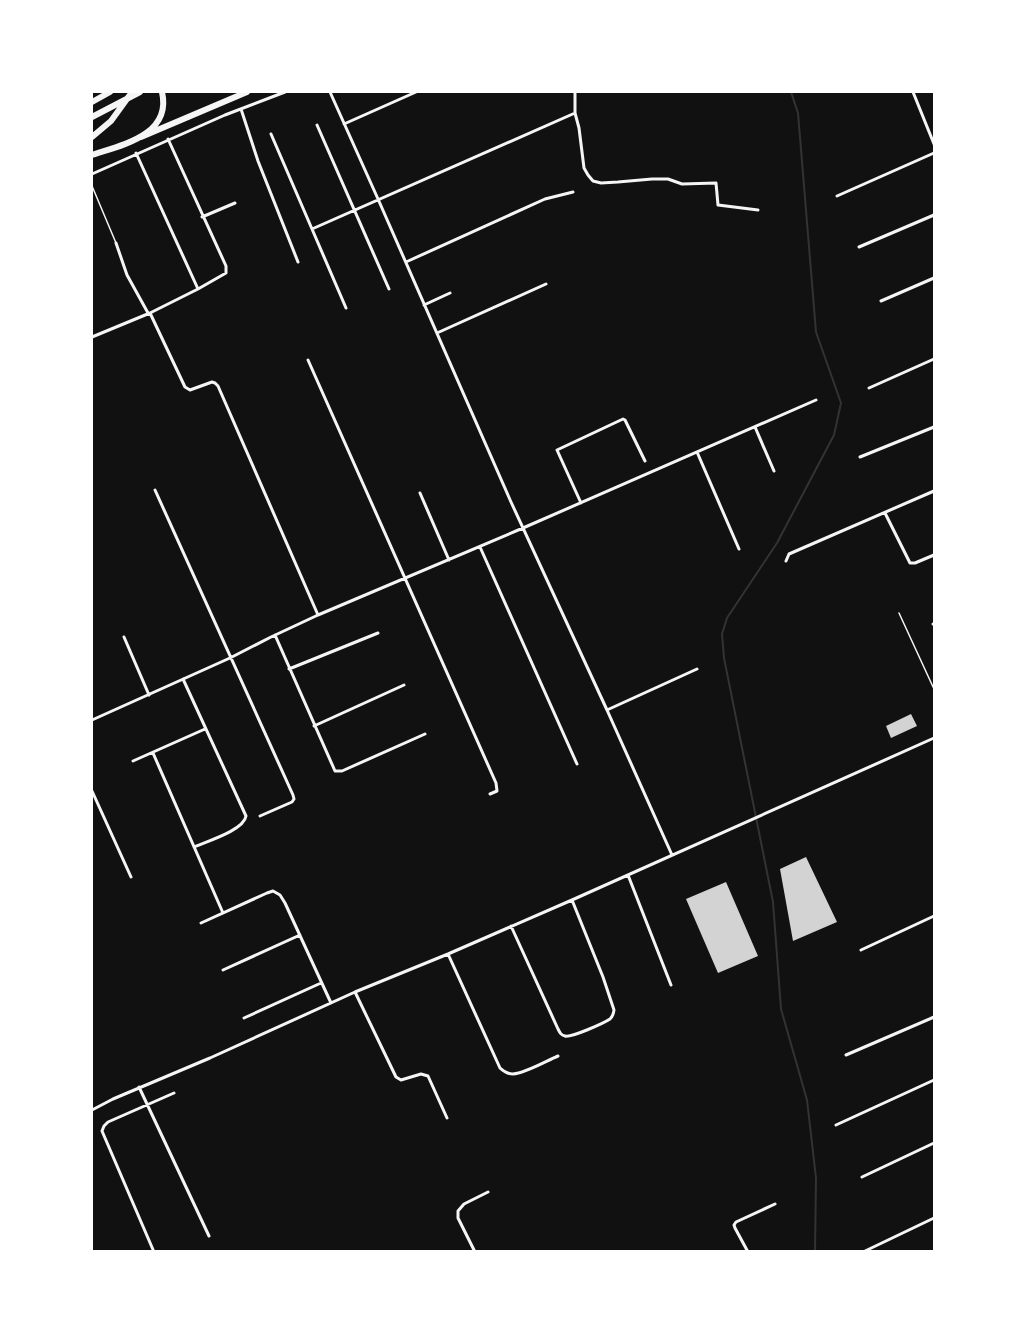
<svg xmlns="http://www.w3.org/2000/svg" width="1026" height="1343" font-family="'Noto Sans',sans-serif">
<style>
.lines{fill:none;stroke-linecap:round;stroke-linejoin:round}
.stream{stroke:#333;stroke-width:2}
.building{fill:#d3d3d3}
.service{stroke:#f5f5f5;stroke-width:1.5}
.minor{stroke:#f5f5f5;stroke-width:3}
.motorway{stroke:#f5f5f5;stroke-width:6}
</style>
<rect width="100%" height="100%" fill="#111"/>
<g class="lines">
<path class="stream" d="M791,92l7,21 18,219 25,71 -7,32 -57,108 -50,75 -5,16 2,24 49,244 8,107 26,91 9,78 -1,74"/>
</g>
<path class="building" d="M911,714l6,12 -26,12 -5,-12z
M806,857l31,65 -44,19 -13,-72z
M726,882l32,74 -40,17 -32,-74z"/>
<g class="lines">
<path class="service" d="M92,186l24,57
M899,613l35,76"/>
<path class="minor" d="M330,92l48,107 133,303 96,208 90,-41
M575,92v21l4,15 5,40 4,7 5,6 8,2 17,-1 34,-3h16l14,5 34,-1 2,22 40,5
M913,92l21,52
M241,109l17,52 40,101
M344,124l72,-32
M317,125l72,164
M271,134l41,95 263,-116
M136,153l62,136
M92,174l133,-59 60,-23
M837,196l97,-43
M202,217l33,-14
M312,229l34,79
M116,243l11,32 21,38
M859,247l75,-32
M406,262l139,-63 28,-7
M881,301l53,-23
M424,305l26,-12
M150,313l35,74 5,3 22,-8 3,1 3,3 100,229
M437,333l109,-49
M92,337l58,-24 48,-24 28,-16v-7l-58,-127
M308,360l188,423 1,8 -7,3
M869,388l65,-29
M755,427l19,44
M697,452l42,97
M860,457l74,-30
M155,490l138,305 1,4 -2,3 -32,14
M420,493l29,67
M581,503l-24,-53 66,-31 2,1 20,41
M885,513l25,50h5l19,-8
M480,547l97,217
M786,561l3,-7 145,-63
M933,624h1
M275,635l60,136h7l83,-37
M124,637l25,58
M289,669l89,-36
M183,679l63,137c-2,14 -38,25 -52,31
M607,710l65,145
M92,720l138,-62 41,-21 47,-22 205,-87 293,-128
M314,726l90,-41
M153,753l70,160
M133,761l72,-32
M92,791l39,86
M628,875l43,110
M201,923l66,-30 6,-2 7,4 5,8 46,100
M511,926l47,103c2,4 3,6 7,7 6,2 39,-13 45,-17 4,-4 3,-5 4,-9l-11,-33 -31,-77
M861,950l73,-34
M448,954l52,114c3,3 8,6 13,6 13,-1 33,-13 45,-18
M223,970l77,-35
M355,992l41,85 5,3 20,-6 7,2 19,42
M244,1018l77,-35
M846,1055l88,-38
M139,1087l70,149
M92,1110l21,-11 97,-41 145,-66 93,-38 124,-54 362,-162
M836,1125l98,-45
M862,1177l72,-34
M154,1252l-52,-121 2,-5 4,-4 66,-29
M475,1252l-17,-34v-7l6,-7 24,-12
M748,1252l-13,-24 -1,-3 2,-3 39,-18
M863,1252l71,-34"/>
<path class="motorway" d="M92,102l18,-10
M92,117l48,-25
M92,137l19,-16 21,-29
M141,137l106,-45
M92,155c30,-10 80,-20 70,-63"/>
</g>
<rect width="1026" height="1343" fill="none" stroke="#ffffff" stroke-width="186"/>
</svg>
